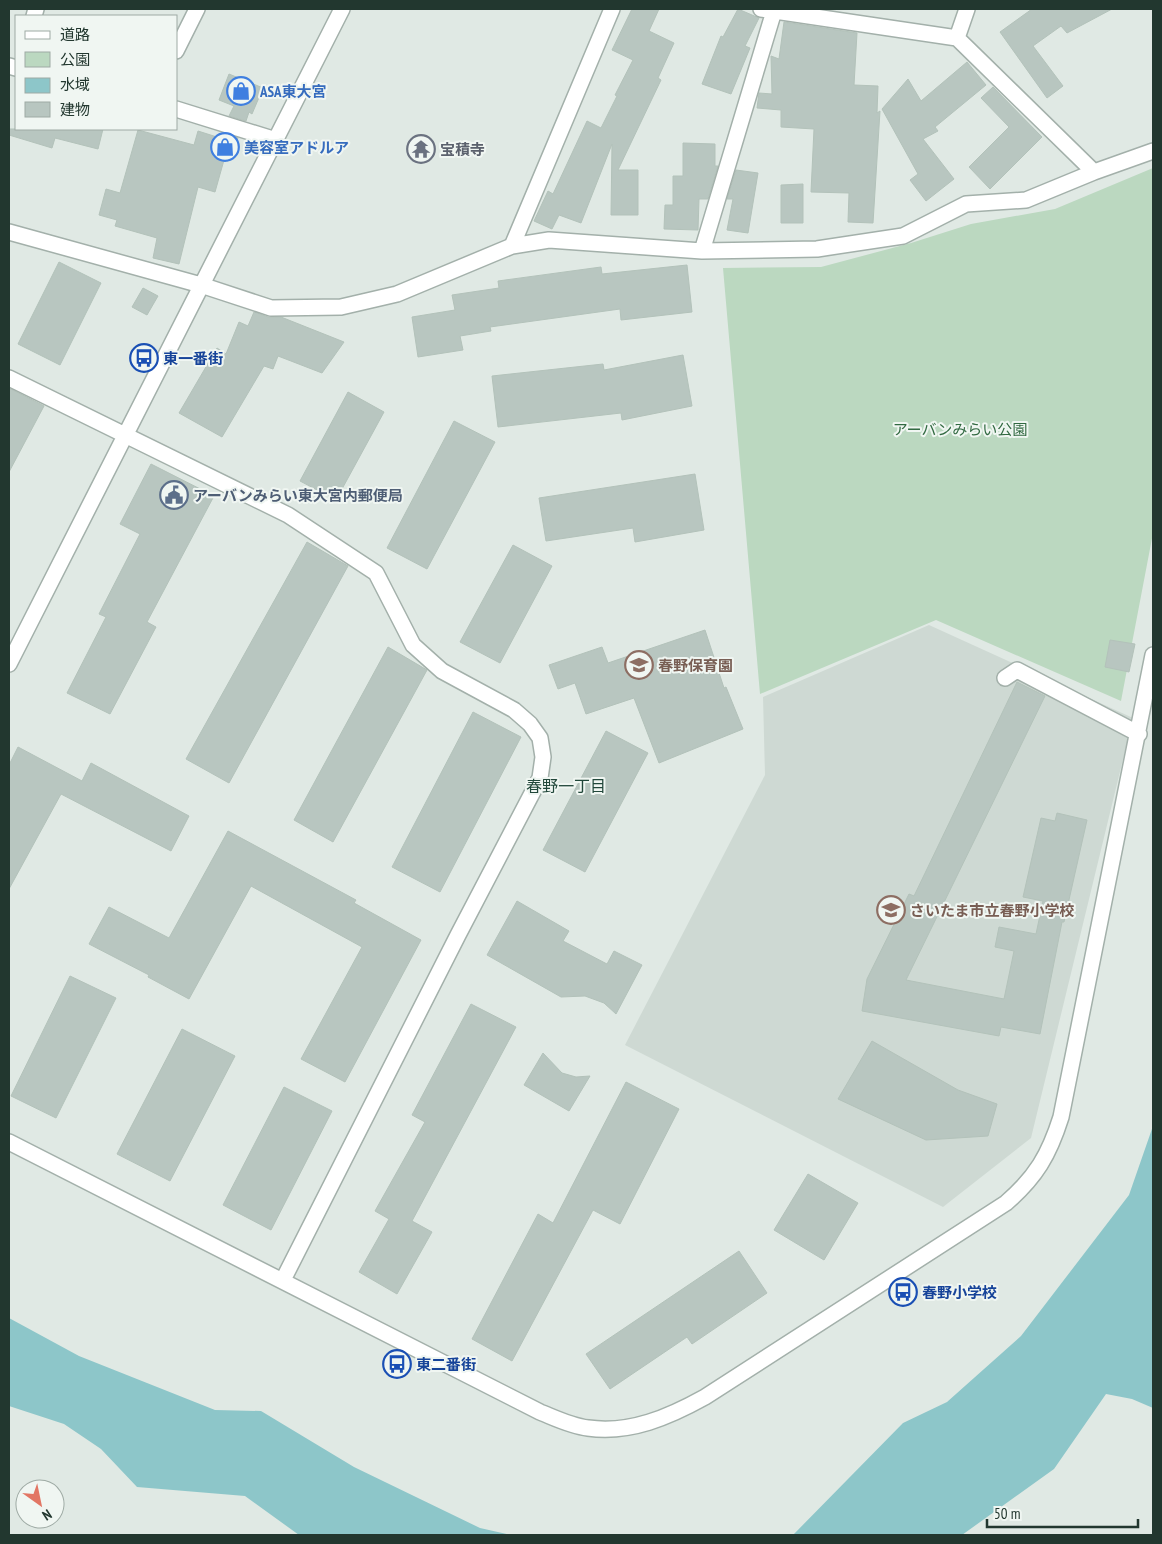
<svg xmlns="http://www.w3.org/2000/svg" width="1162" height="1544" font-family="'PT Sans Narrow','Noto Sans JP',sans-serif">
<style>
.built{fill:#ced9d3}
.green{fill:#bbd8c0}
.water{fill:#8dc6c9}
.building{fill:#b8c6c0;stroke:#b3c2ba}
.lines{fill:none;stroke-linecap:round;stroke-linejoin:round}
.minor-casing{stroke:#a3b0aa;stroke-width:18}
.minor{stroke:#fff;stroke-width:15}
.labels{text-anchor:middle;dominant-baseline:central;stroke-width:4;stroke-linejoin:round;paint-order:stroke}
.shop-label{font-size:15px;font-weight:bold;fill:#366cbe;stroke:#f0f6f2;text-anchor:start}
.worship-label{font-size:15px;font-weight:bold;fill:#5b616d;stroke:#f0f6f2;text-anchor:start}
.transit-label{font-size:15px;font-weight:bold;fill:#164399;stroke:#f0f6f2;text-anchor:start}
.park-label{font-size:15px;fill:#316941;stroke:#f0f6f2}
.service-label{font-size:15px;font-weight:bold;fill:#4e5e75;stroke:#f0f6f2;text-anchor:start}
.education-label{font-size:15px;font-weight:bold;fill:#785e54;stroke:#f0f6f2;text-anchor:start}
.neighbourhood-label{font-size:16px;fill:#21473a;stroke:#f0f6f2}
</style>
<rect width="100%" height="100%" fill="#e0e9e4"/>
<path class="built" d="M929,625l204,93 -102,420 -88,69 -318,-162 140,-270 -2,-78z"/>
<path class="green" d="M1153,168v365l-32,168 -185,-81 -176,74 -37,-426 98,-1 90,-24 60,-19 84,-15z"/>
<path class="water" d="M1153,1126v282l-21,-9 -26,-5 -52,75 -92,66h-169l110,-112 44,-21 74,-66 108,-141z
M9,1318l70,38 136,54 46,1 93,56 126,61 31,7h-212l-54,-39 -108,-9 -36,-38 -37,-25 -55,-18z"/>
<path class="building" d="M632,9h27l-10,22 25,12 -16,35 3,2 -43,90h20v45h-27l1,-71 -31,79 -22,-8 -7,14 -18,-8 14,-30 5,3 34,-73 14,7 16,-32 -2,-1 18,-35 -21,-10z
M738,9l21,9 -14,28 5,2 -19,46 -29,-10 19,-48 2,1z
M1032,9h80l-45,24 -6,-7 -28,20 30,40 -16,12 -47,-66z
M784,22l73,11 -3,52 24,1 -1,27 3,-2 -7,112 -25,-1 1,-29 -38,-1 3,-63 -33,-2v-17l-24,-2 2,-15 13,1 -1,-38 8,3z
M967,62l19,23 -51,42 3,4 -15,8 31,40 -28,22 -16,-21 8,-6 -36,-65 26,-30 13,22z
M229,74l34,14 -11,26 -3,-2 -3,9 -17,-5 5,-10 -15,-6z
M993,87l49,50 -52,52 -21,-22 40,-40 -28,-29z
M9,129h94l-5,20 -43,-11 -3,10 -43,-13z
M138,130l56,15 4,-14 22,7 2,-5 16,5 -10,23 -4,-1 -9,32 -17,-5 -19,77 -26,-6 4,-20 -42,-12 2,-6 -18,-5 7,-26 14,4z
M683,143l32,1v22h3l-10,33h-9l-1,31 -34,-1 1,-24h8v-29h10z
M736,170l22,3 -10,60 -21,-3 6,-31h-6z
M803,184v39h-22v-38z
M59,262l42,21 -41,82 -42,-21z
M687,265l5,47 -71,8 -1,-11 -130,18 1,4 -31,5 3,14 -45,7 -6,-40 43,-7 -3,-15 47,-7 -1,-7 103,-14 1,7z
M143,288l15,8 -11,19 -15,-8z
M254,312l14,5h13l63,25 -22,31 -44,-17 -5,13 -9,-3 -42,71 -43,-24 38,-65 9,6 13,-32 9,4z
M683,355l9,51 -70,14 -1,-7 -123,14 -6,-51 111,-12 1,6z
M9,388l35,18 -35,66z
M348,392l36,20 -48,88 -36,-19z
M454,421l41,21 -68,127 -40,-21z
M151,464l63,32 -67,126 9,5 -46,87 -43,-21 39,-76 -7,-3 41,-80 -20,-10z
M695,474l9,56 -69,12 -2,-14 -87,13 -7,-43z
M307,542l41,24 -119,217 -43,-24z
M513,545l39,21 -52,97 -40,-21z
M705,630l19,58 2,-1 17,42 -84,34 -25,-65 -48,16 -11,-31 -17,6 -9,-24 53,-18 6,16z
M1110,640l25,4 -6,28 -24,-5z
M388,647l39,23 -94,172 -39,-22z
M1017,682l28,14 -139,284 98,19 10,-48 -19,-4 4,-20 37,7 7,-33 -20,-4 18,-79 14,3 2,-8 30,7 -23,102h-2l-22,112 -39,-7 -2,9 -137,-25 5,-32 42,-85 5,2z
M473,712l48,25 -81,155 -48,-25z
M606,731l42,22 -63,119 -42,-22z
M18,747l64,34 9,-18 98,53 -18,35 -110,-57 -52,95v-124z
M228,831l128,69 -2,3 67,37 -76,142 -44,-23 61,-112 -111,-61 -62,113 -41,-22 1,-2 -60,-31 20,-37 60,31z
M517,901l52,30 -6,10 44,23 7,-13 28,14 -26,49 -12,-11 -19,-7 -24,1 -74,-42z
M70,976l46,22 -60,120 -45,-22z
M471,1004l45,23 -104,194 20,11 -35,62 -38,-22 30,-53 -14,-8 50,-89 -13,-7z
M182,1029l53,27 -65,125 -53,-27z
M872,1041l86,49 39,14 -9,32 -62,4 -88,-41z
M543,1053l19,20 14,4 14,-1 -21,35 -45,-26z
M626,1082l53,27 -59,115 -27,-14 -81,151 -40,-22 66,-125 15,9z
M284,1087l48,24 -61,119 -48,-25z
M808,1174l50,29 -34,57 -50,-30z
M739,1251l28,42 -75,51 -5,-7 -77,52 -24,-35z"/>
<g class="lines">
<defs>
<path id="minor" d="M761,9l196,29 137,134
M34,16l2,-7
M957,38l10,-29
M176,51l21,-42
M9,66l7,2
M176,109l100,31
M9,232l192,53 70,23 70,-1 56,-13 115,-48 37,-6 153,11 115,-2 86,-13 63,-32 60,-4 68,-28 59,-21
M512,246l100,-237
M702,251l72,-240
M9,378l279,137 88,58 37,72 29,26 72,39 16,14 10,14 3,19 -3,21 -82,157 -175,345
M9,664l333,-655
M1005,678l12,-8 122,64
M9,1142l531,270c15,6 31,14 48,16 42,6 81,-11 117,-31l301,-194c30,-26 43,-48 55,-86l92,-462"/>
</defs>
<use href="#minor" class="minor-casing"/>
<use href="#minor" class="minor"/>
</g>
<defs>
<symbol id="shop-ring" viewBox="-11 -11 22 22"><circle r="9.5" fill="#f0f6f2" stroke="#3f7fe0" stroke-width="1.5"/><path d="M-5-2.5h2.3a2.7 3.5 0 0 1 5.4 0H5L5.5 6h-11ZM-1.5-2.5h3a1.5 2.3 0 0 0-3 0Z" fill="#3f7fe0"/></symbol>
<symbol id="temple-ring" viewBox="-11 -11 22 22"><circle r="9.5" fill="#f0f6f2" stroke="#6b7280" stroke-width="1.5"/><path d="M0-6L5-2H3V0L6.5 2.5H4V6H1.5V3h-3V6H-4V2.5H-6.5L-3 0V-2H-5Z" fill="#6b7280"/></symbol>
<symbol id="bus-ring" viewBox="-11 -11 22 22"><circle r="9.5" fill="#f0f6f2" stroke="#1a4fb4" stroke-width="1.5"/><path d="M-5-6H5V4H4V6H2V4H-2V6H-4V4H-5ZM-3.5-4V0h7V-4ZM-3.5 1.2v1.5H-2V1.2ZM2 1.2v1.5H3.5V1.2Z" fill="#1a4fb4"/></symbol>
<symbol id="civic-ring" viewBox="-11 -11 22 22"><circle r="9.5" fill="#f0f6f2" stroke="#5c6f8a" stroke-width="1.5"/><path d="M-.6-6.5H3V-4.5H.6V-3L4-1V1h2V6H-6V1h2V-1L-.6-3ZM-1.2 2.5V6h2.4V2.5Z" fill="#5c6f8a"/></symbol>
<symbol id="school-ring" viewBox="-11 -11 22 22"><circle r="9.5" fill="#f0f6f2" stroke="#8d6e63" stroke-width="1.5"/><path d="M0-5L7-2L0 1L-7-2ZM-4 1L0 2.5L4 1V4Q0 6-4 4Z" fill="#8d6e63"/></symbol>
</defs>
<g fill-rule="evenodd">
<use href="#shop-ring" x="225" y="75" width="32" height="32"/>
<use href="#shop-ring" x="209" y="131" width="32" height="32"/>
<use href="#temple-ring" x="405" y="133" width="32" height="32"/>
<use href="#bus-ring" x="128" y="342" width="32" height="32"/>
<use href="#civic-ring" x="158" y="479" width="32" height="32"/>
<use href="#school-ring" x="623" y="649" width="32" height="32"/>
<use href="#school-ring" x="875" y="894" width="32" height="32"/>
<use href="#bus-ring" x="887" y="1276" width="32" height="32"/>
<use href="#bus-ring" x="381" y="1348" width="32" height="32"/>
</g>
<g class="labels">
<g class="shop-label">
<text x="260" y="91">ASA東大宮</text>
<text x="244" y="147">美容室アドルア</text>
</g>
<g class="worship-label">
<text x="440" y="149">宝積寺</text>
</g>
<g class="transit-label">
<text x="163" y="358">東一番街</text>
<text x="922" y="1292">春野小学校</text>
<text x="416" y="1364">東二番街</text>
</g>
<g class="park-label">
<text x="960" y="429">アーバンみらい公園</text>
</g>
<g class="service-label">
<text x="193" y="495">アーバンみらい東大宮内郵便局</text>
</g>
<g class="education-label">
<text x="658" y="665">春野保育園</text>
<text x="910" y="910">さいたま市立春野小学校</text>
</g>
<g class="neighbourhood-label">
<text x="566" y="786">春野一丁目</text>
</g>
</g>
<rect width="1162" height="1544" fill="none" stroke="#22372f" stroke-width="20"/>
<rect x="15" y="15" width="162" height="115" fill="#f0f6f2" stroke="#9eaaa4"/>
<rect x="25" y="31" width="25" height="8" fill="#ffffff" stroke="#9eaaa4"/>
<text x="60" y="40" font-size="15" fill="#22372f">道路</text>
<rect x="25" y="52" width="25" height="15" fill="#bbd8c0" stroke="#9eaaa4"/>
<text x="60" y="65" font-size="15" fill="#22372f">公園</text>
<rect x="25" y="78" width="25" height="15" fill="#8dc6c9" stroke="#9eaaa4"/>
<text x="60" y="90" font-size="15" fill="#22372f">水域</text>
<rect x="25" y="102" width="25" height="15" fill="#b8c6c0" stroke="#9eaaa4"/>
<text x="60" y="115" font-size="15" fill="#22372f">建物</text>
<g transform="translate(40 1504) rotate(147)"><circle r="24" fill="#f0f6f2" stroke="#9eaaa4"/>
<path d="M0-4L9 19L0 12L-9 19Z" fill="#e27664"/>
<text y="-8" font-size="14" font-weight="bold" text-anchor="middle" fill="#22372f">N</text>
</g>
<path d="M987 1519v8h151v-8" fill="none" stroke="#22372f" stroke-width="2.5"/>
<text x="994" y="1519" font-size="15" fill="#22372f" stroke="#f0f6f2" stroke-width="4" paint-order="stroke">50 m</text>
</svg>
